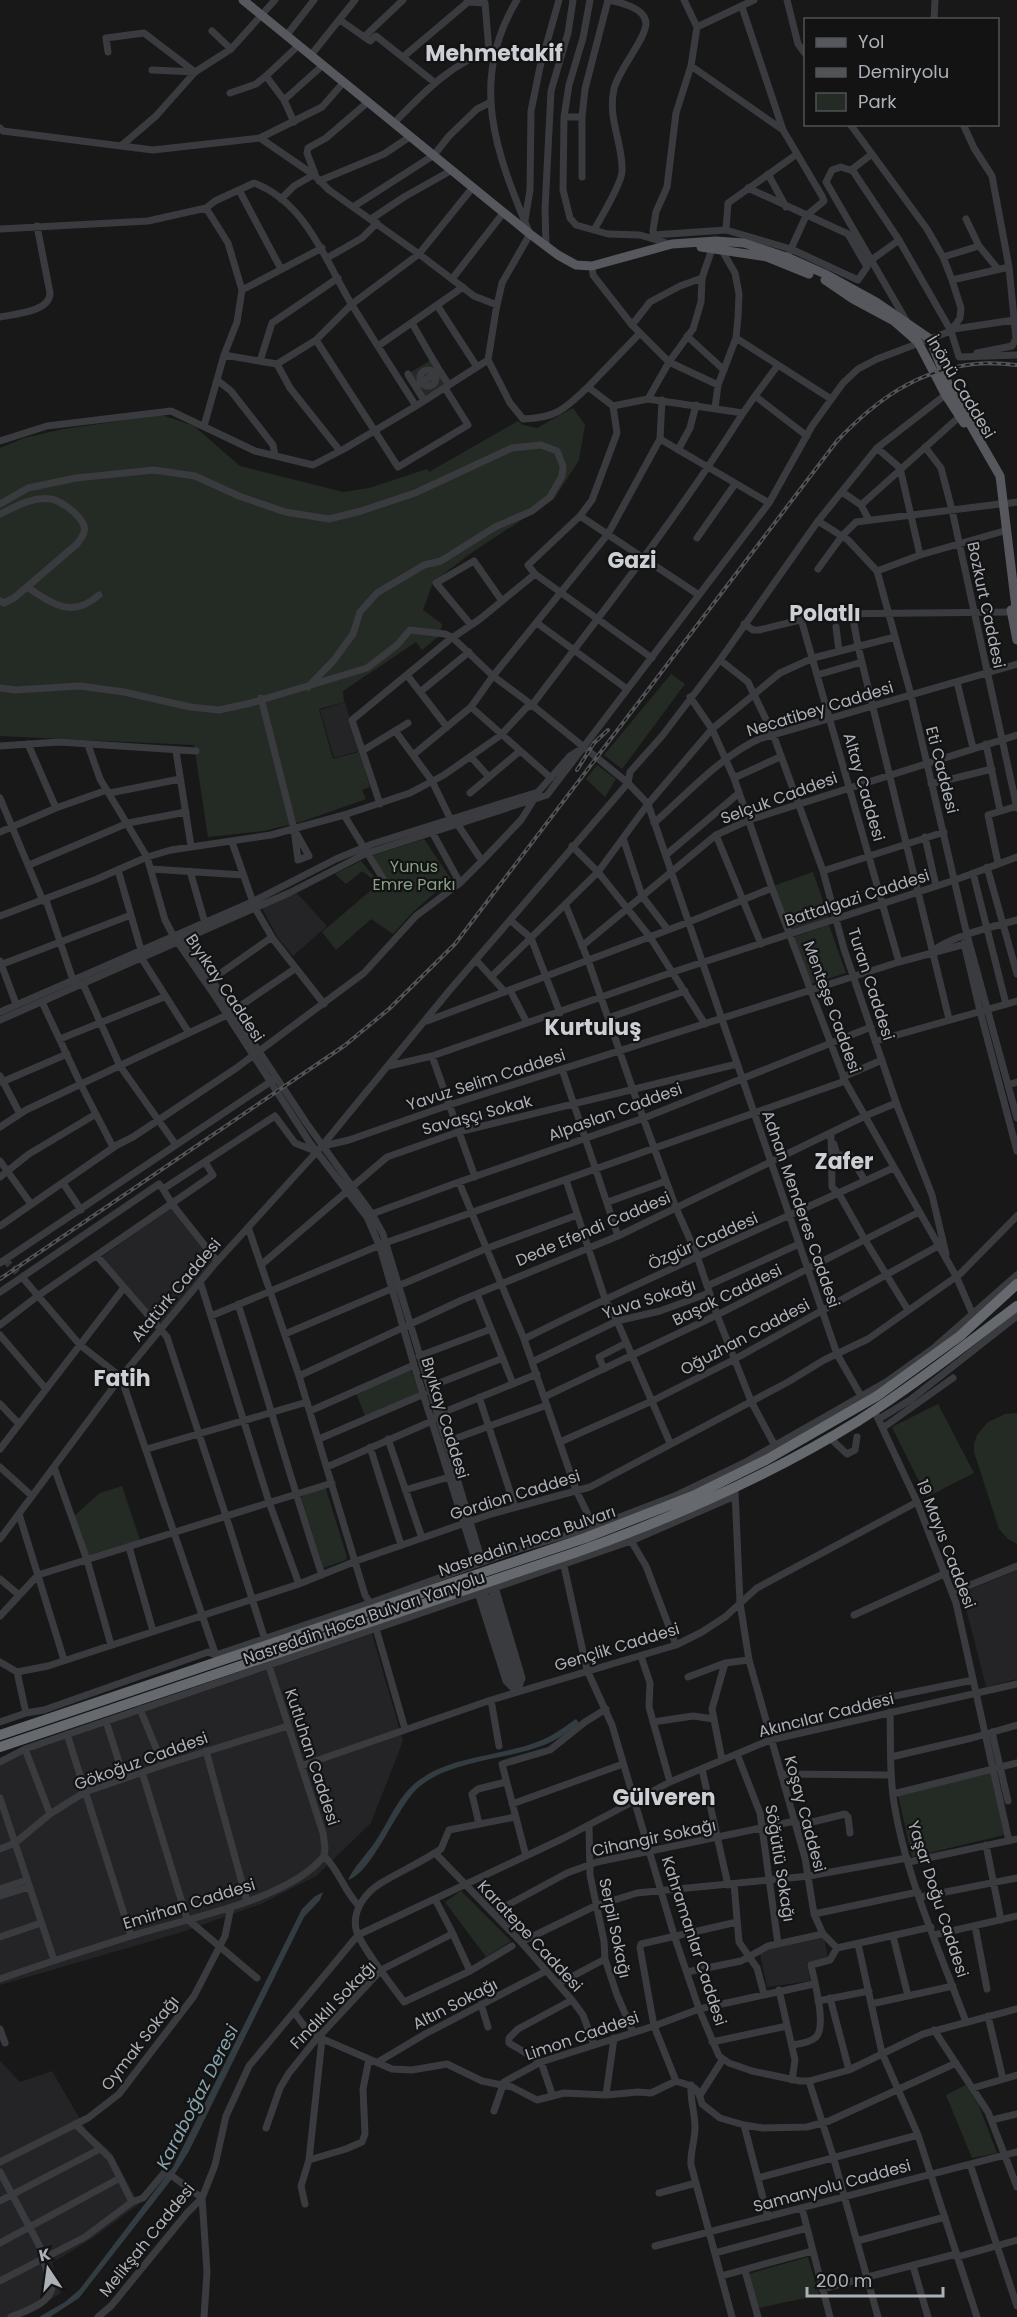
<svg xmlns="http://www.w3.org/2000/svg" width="1017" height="2317" font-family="Poppins,sans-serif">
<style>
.built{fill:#242426}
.green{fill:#242b24}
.water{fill:#333d41}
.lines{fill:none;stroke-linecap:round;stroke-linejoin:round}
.minor-tunnel{stroke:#363739;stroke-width:7;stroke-dasharray:7 3.5;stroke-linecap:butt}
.minor{stroke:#393b3e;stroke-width:7}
.major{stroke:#56585d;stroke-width:9}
.highway{stroke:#666a6e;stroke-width:10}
.rail-casing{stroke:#515357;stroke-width:4}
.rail{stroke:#131314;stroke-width:1.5;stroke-dasharray:4.5;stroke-linecap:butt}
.labels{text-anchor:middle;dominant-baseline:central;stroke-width:4.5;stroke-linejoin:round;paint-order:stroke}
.street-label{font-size:16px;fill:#acb1b8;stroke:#131314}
.park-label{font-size:16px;fill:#88a085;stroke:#131314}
.water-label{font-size:18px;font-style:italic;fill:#87a3ae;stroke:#131314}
.district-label{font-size:22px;font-weight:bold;fill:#ccd0d4;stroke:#131314}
</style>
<rect width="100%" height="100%" fill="#181819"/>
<path class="built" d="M345,702l14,49 -25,7 -14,-48z
M297,893l30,33 -34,30 -15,-18 -16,-30z
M171,1207l42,54 -54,66 -57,-70z
M1017,1570v109l-31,8 -24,-94z
M372,1634l31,107 -32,82 -55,53 -55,28 -82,29 -179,52v-224z
M824,1938l4,20 -21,5 3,18 -43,6 -7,-33 2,-4z
M0,2061l20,21 32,-11 35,60 24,21 28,52 -46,34 -41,25 9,30 -40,24h-21z"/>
<path class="green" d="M431,360l16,23 -28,16 -15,-23z
M573,408l12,17 -6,35 -25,39 -80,52 -41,31 -10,28 19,14 -3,12 -17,14 -6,-8 -73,49 1,11 -25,7 14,50 26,-7 11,35 -8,3 4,9 -65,23 -38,9 -55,6 -14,-92 -194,-9v-288l24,-10 39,-9 99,-14 32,11 46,40 103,26 26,-4 58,-19 2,3 89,-51 5,4 14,3z
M671,674l14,10 -63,85 -18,-14z
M597,765l19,14 -11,18 -19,-18z
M424,839l27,40 -38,33 -20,22 -22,-15 -35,31 -14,-18 61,-52 -12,-24z
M361,861l16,19 -2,1 -13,-10 -16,13 -11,-10z
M813,872l16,46 -38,14 -18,-46z
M829,925l17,48 -35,11 -17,-47z
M411,1370l8,21 -2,4 -52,21 -9,-23z
M938,1404l36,69 -47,24 -35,-70z
M1017,1413v131l-9,-5 -9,-10 -25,-77v-8l3,-9 11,-13 17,-8z
M122,1486l18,54 -52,17 -14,-41 26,-23z
M324,1488l2,1 21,68 -1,3 -23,8 -21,-68v-4z
M991,1772l13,63 -92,22 -14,-62z
M461,1891l50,50 -25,16 -41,-55z
M966,2085l13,21 18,47 -25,5 -26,-63z
M808,2257l11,38 -60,13 -11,-34z"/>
<path class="water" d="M576,1719l3,4c-11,9 -22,17 -35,22 -38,15 -93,15 -125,42 -23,20 -46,86 -71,93 7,-15 20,-27 29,-41 11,-17 18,-35 32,-50 33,-34 86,-31 128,-47 14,-5 26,-14 39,-23z
M323,1892l-3,8 -16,17 -115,234 -18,29 -92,118 -29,19h-11l26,-15 15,-13 93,-122 129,-258 12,-12z"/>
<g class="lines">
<path class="minor-tunnel" d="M5,1260l17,17"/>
<path class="minor" d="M275,0l-44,49 -36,23 -39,44 -35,30 32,4 107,-12 62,-31 21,-24
M467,0l1,2 17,1 4,48
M517,0c-49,81 -21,153 13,234l-28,49 -6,27 -8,50 22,43 13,16c33,-1 42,-10 65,-32l25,19 35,-7 95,14 12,-17 52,40
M590,0l-7,38 -14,47 -5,32 -1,73 7,28 6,7 32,9 32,1 30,9
M787,0l11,44 8,11
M742,7l41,123
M340,20l30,21 6,-5 58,46
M934,20l1,-20
M697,27l57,-27
M212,31l19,18
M286,36l28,-36
M364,37l39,-37
M108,52l-2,-14 38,-5 51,39
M311,55l44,-55
M403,57l65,-55
M691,66l92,64 39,66 2,5 -18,15 -17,37
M152,70l43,2
M230,93l26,-9 10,-8
M284,100l39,-35
M564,117h18
M294,122l-10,-22 -18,-24 33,-31
M395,122c29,-30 58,-61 101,-73
M963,124l11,24 18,28 17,91 7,72 -4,7 -35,7
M0,128l3,3 118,15
M260,138l54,37 15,15 90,64 55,42 23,9
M851,170l21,-16
M768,174l18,33
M582,177v-60l3,-28 23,-89
M319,181l65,-27 27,-18
M239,190l42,79
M281,199l13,-13 21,-12 -8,-21 1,-5 18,-10 42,-36
M353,207l81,-52 15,-19 28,-27 14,-7
M371,219l33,-22 48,-27
M966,219l13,27 19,23
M525,220l5,-30 1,-79 9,-44 19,-67
M0,229l148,-8 58,-13
M594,230c7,-12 27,-46 28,-58 2,-26 -15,-53 -8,-83 4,-19 32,-50 32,-66 -1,-15 -26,-21 -38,-23
M726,230l2,-27 69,-49
M653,235l73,-5 65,19 67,31 9,-13 -19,-33 -100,-46
M654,239l-1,-9 3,-18 11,-25 9,-74 15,-47 6,-39 -13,-27
M546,245l-1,-36 6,-118 17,-58 5,-33
M943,257l36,-11
M327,258l35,-20 15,-15
M870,261l29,-21
M592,266l1,9 39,50 37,37 49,23
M452,279l52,-67
M952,280l57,-13
M242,290l80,-42
M437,305l40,62
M0,317c15,-3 50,-5 50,-24l-13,-67
M907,322l-81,-140 6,-12 9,-3 12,4 46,69 52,91 8,26 58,-2
M412,323c12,21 23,42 37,62
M632,325l18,-23 30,-16 22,-8
M954,329l60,-9
M687,336l37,34
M736,338l95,61
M316,340l82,127 70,-42 -23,-37
M378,346l85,-59
M224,355l53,9 39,-24 36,-36 67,-50 54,-67
M260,361l12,-38 66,-45
M277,364l13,24 50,63
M420 378a8 8 0 1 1 16 0a8 8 0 1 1-16 0Z
M408,374l14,23
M217,380l14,11 42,54 2,10
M416,386l20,-13
M588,387l52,-54
M755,396l23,-31
M648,399l21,-37 24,-33 8,-27 1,-24 11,-32
M715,408l3,-23 18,-47 2,-21 1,-23 -4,-21 -15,-26
M204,426l20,-71 13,-33 5,-32 -14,-47 -22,-35 9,-7 39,-18c52,19 72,79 98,122 21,34 43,68 64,101
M660,439l109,64
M0,441l47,-15 124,-15 84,40 58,14 31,-16 72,-43 72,-46
M925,447l16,21 11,42 65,298
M877,448l23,20 20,87
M678,450l12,-22 6,-23
M842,492l19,13 8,15
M0,504l28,-16 48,-10 78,-8 41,6 44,20 46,16 44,7 32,-8 54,-18 97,-45 29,-3 16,6 6,15 -1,10 -12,21 -18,14 -37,16 -54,34 -17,4 -47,28 -17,19 -7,22 -19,26 -26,27
M1004,504l13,-2
M861,505l98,-88
M0,514c15,-7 33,-18 51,-15 11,2 29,16 33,27 2,7 -3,12 -7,18l-63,54 -10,5 -4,-2
M580,516l119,79
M818,521l30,19 29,31 34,124 56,240 50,183
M697,538l38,-54
M818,569l24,-33 14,-14 144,-18
M877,571l43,-16 84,-24
M535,574l117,84
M27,587c26,17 45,32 72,8
M852,613l6,33 91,373
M801,619l98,343
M537,623l90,66
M744,624l9,6h6l66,-16 189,-2
M471,625l-35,-42 38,-22 28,40
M836,627l3,24
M720,660l28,22 25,52 50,137 21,78 54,159 34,87 14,59
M407,675l40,52
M817,675l45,-13
M957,682l16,66
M0,688l15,2 65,-4 44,6 66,15 29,3 32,-7 116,-35 30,-23 13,-15 35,4 8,4 40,38 39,29c73,-96 147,-190 211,-292
M420,692l49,-40
M690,697l22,32 22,49 38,110 73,193 111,195 17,39
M261,698l33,131 4,31 11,-4 -15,-27
M471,707l80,71
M396,732l36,49 18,37
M28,744l28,64
M986,744l14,66
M88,745l12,34 47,78 18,63 9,17 41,59 95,147 57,74 13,30 34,118 61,194
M0,746l59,-4 137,9
M176,751l15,95
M362,751l46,-28
M413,755l58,-48 22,-31 115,-142 52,-95 2,-39
M471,757l18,20
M734,778l46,-21
M931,784l61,-15
M110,793l70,-14
M470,793l50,-42
M0,798l43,103
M380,804l-28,-84 97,-80 31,-21 55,-45 -7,-9 52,-49 12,-16 25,-67 -4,-27
M344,815l41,67
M654,823c32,-28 67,-67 105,-84l258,-75
M458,825l24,36
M431,830l29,53
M0,832l56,-24 51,-18
M716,835l45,109
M925,837l11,49
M623,838l19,58 26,34
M232,842l23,66 18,31 51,65
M572,846l26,26 52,65 55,87
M666,855l73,-62
M998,863l-10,-48 29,-9
M29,865l99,-42 58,-11
M987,867l30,107
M151,869l92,6
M118,870l23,80
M190,871l15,52
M823,871l121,-39
M973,873l33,131
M46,900l28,83
M566,906l22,54 45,130 43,118 20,45 21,62 34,86 24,45
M0,916l97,-37 50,-22 24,-7 100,-15 73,-20 66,-22 34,-18 57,-40 25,-27 6,-3 96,78 20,21 189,550 28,49
M510,920l21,18 29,75
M179,938l3,1 16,20 109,165 65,90 11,20 98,324
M964,943l16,68 37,140
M582,946l134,-111 33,-15 268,-85
M932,952c15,-15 63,-26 85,-32
M142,959l47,74
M476,960l29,32
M0,961l16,43
M0,965l131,-50
M491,977l107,-105 50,-68 64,-75 68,-56 33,-15 82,-21
M211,980l61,-43
M83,984l37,82 56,79
M510,990l17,33
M42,1002l39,83 32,62
M0,1012l252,-110 84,-43 36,-15 166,-52 32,-36 8,-5
M608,1018l77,-27
M0,1020l289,-127 76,-39 182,-59 222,-292 43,-77 31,-43 15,-14 19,-10 74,-28 9,-13 1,-10 -9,-28 -9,-23 -16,-28 -77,-105
M427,1021l262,-99 83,-34
M60,1039l104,-42
M876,1041l141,-40
M432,1056l43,121
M389,1066l43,-10 241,-84 282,-92 62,-23
M562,1069l56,167
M0,1076l20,38
M843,1077l39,-17
M2,1082l65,-28
M1008,1085l9,-3
M0,1127l26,-17 201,-95 69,-47
M831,1133l1,54 7,7 26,46 43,70
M834,1144l3,11h13l15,26
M323,1146l26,-6 100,-35 450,-143 70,-19
M0,1161l31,43
M0,1177l29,-23 67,-40
M566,1180l39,119 12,22 53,122
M459,1182l65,157 52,151 18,37
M63,1183l18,27
M608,1202l58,-21
M369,1215l90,-33 185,-64 227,-91
M0,1226l117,-81 16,-8 102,-68 129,-96 52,-57 44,-33 22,-22 39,-41 12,-19
M248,1227l51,149 66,219 5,8
M97,1256l70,81 59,179 40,127
M217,1261l-45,-57 -9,-15 112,-73 20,27 20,8
M0,1263l273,-183
M261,1265l126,-108 71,-25 279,-68
M22,1277l58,68 41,32 95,279
M200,1281l69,221 30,82
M707,1286l92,-42
M0,1292l159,-108 4,5
M477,1294l36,90
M238,1304c29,90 54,181 84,271
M211,1316l174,-73 460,-162
M0,1325l39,-30 174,-120 -8,-13
M285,1334l200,-85 92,-34
M0,1335l46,54
M524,1339c121,-61 246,-114 369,-171
M419,1356l72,-27
M532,1362l85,-41 43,-10 49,-18
M604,1369l-5,-12 27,-14
M299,1376l163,-76 156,-64 247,-120 31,-13
M429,1387l74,-29
M479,1397l36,110
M544,1397l173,-82 202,-103
M0,1404l19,20
M874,1410l43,92 39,101 53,238
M310,1411l104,-46
M879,1419l31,-19 107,-84
M884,1427l69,-49
M830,1438l17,16 8,-4 2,-13
M319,1439l105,-45
M388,1439l34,99
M446,1442l101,-37
M560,1442l92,-41 83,-42 203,-113
M370,1447l31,98
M0,1449l123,-160
M147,1449l160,-47
M0,1467l32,29
M54,1467l33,93 24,85
M327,1467l105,-46 5,-6 100,-41
M405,1490l44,-13
M735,1492l5,111 9,57 56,198 9,56 9,20
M19,1514l45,146
M0,1539l121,-162 92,-111 109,-120 127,-155 179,-208 2,-11 32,-36 58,-76 98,-139 59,-73 72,-56
M630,1539l16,27 30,79
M129,1547l24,84
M562,1557l25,113 25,55 62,210 25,74 20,47 10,7 23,8 48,10h9l40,-11 74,-36 94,-25
M0,1579l19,16
M495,1587l27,91 -5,14
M953,1592l64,-26
M478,1593l28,88 11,11
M492,1596l25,84v9
M486,1597l26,86 4,7
M854,1615l92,-42
M0,1616l38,-41 294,-92
M375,1625l30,104
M641,1656l9,27 -1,24 21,75
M0,1662l17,10 31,-6 251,-82 57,-23 135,-47 99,-27 198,-105 36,-22 44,-21 92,-65 57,-58
M269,1666l54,167 2,15 -1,8
M688,1677l37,-14 24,-3
M491,1700l8,46
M870,1701l103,-21
M140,1709l23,56
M890,1712c1,30 -1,61 4,91 12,75 46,148 72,219
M26,1713l18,-3 164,-58 8,3 154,-52 140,-51 84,-25 83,-32 67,-32 142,-81 49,-35 82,-72
M106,1721l18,57
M0,1722l26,-9 -9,-41
M653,1722l40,-6 21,3
M992,1732l16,69
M67,1734l64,202
M25,1749l25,65
M206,1751l41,150
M737,1754l23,59 18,131
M891,1757l81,-19 45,-13
M722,1760l-10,-51 13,-46
M0,1762l25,-13 606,-208 104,-45
M301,1766l190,-66 185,-55 26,-13 23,-15 32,-29 160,-86
M702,1769l26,116
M142,1772l45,147 70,59
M781,1774l110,1
M893,1794l124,-31
M0,1798l54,162
M512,1804l111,-40
M479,1824l-7,-30 6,-5 28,-7
M589,1825l1,50 14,66 1,18 12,36 16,37
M796,1826l49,-12 3,3 2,16
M986,1845l15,75
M0,1849l15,-6 35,-29 35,-22 78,-27 125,-39
M435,1853l86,89 51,58 11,15 11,30
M324,1856c15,14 20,35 35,50
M526,1856l-24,-92 48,-14 35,-28 21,-13
M909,1862l108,-23
M734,1884l5,58 18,26 7,26
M0,1889l27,-9
M0,1896l29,-9
M920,1897l97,-19
M493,1913l74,-40 30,-11 198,-41
M814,1914l104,-22
M737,1922l-96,22 -1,4 14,78 22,55c17,6 21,3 26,23l18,14 24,7 19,3 44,-1 22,-6 127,-58
M975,1926l12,63
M452,1932l18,39
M934,1935l83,-19
M893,1936l15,60
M0,1937l41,-14
M521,1942l74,-36 42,-13 172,-17 98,-18
M858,1944l24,109 36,82 59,182
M512,1946l-42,25 -66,31c-11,-15 -45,-58 -48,-73 -4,-19 10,-37 25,-46 20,-12 41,-21 60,-34l8,-19 66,-13
M687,1972l54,-11 27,-15 55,-12 14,14
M0,1979c48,-17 96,-32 144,-47 50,-15 147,-34 180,-76
M558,1984l47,-25
M779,1990l16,70 -3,20
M830,1998l19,72
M818,2001l51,-10
M481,2004l7,23
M871,2004l82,-18
M294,2012l11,15 13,10 74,32 20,1 35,-6 35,17 30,6 25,13 27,-7 42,2 32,-3 13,1 25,-12
M988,2016l15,63
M0,2029l5,14
M934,2030l54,82 29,75
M712,2042l75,-16
M792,2045c7,-1 18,-2 24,-8 11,-11 -2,-57 -5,-72l19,-5 7,-12 94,-21
M378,2062l47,-28 121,-63
M809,2081l24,75 45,161
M691,2085c-1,15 4,28 4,42 0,14 -5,25 -4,38l41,152
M973,2088l44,-13
M552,2094l-11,-32 -32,-19v-5l9,-9 54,-29
M606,2095l8,-57
M700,2095l23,-36
M494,2111l10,-29 37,-20 113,-36 45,-17 115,-25
M992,2120l25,-6
M75,2124l35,34 22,44
M744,2125l24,92
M266,2128l14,-40 9,-15 24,-30 68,-73 69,-35 2,-3 -17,-33
M309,2160l37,-11 16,-7 3,-8 -2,-45 6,-30
M0,2162l88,-44 31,-24 75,-98 31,-60 6,-29
M970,2164l47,142
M0,2172l39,73 13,43c-3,16 -27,23 -41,29
M758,2178l160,-43
M659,2193l37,-10
M202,2198l5,74 -3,45
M0,2201l100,-52
M305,2204l-4,-18 8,-26 13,-121
M802,2208l28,109
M857,2241l88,-24
M0,2243l120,-65
M655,2246l362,-94
M715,2253l92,-25
M957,2257l60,-17
M913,2266l15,51
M745,2271l13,46
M721,2276l91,-25
M0,2281l85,-44 47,-35 11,-4 21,-25h4l34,25
M822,2289l134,-35
M98,2317l13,-11 76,-93 15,-15 13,-33 11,-49 23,-50 109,-131 206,-97 106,-56 100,-42 247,-56"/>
<path class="major" d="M243,0l287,234 28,21 18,10 16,1 80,-22 44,-3 28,2 45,15 36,16 51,28 54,37 21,52 49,85 17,140
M701,247l66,10 42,17
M825,280l28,19 41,22 24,21 27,52 19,29
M1011,610l6,30"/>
<path class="highway" d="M0,1735l585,-197 108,-42 73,-36 111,-64 83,-60 57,-52
M0,1747l577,-195c98,-35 192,-76 281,-131 55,-35 107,-76 159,-115"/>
<defs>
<path id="rail" d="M577,770l17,-27 14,-13
M0,1279l344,-233 45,-37 66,-65 382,-503c39,-41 80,-71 138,-77 14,-2 28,0 42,1"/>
</defs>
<use href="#rail" class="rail-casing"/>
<use href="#rail" class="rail"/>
</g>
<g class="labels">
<g class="street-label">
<text transform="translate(961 387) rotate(59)">İnönü Caddesi</text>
<text transform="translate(986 605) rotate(78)">Bozkurt Caddesi</text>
<text transform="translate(820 709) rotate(-17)">Necatibey Caddesi</text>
<text transform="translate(942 770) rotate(76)">Eti Caddesi</text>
<text transform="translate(864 787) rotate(74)">Altay Caddesi</text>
<text transform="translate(779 798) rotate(-20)">Selçuk Caddesi</text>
<text transform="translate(857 898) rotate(-18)">Battalgazi Caddesi</text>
<text transform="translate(871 984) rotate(72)">Turan Caddesi</text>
<text transform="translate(225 988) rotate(56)">Bıyıkay Caddesi</text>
<text transform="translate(832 1007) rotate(70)">Menteşe Caddesi</text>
<text transform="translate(486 1080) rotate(-18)">Yavuz Selim Caddesi</text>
<text transform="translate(615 1112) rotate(-20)">Alpaslan Caddesi</text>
<text transform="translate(477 1115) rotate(-15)">Savaşçı Sokak</text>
<text transform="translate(801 1209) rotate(71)">Adnan Menderes Caddesi</text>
<text transform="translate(593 1229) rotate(-23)">Dede Efendi Caddesi</text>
<text transform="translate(703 1241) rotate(-24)">Özgür Caddesi</text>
<text transform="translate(176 1290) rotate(-50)">Atatürk Caddesi</text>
<text transform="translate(727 1295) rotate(-26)">Başak Caddesi</text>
<text transform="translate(649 1299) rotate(-18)">Yuva Sokağı</text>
<text transform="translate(745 1337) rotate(-28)">Oğuzhan Caddesi</text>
<text transform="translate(445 1418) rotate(73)">Bıyıkay Caddesi</text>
<text transform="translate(515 1495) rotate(-17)">Gordion Caddesi</text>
<text transform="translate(527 1541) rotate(-19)">Nasreddin Hoca Bulvarı</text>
<text transform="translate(946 1544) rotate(69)">19 Mayıs Caddesi</text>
<text transform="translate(364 1618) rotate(-19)">Nasreddin Hoca Bulvarı Yanyolu</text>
<text transform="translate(617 1647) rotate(-17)">Gençlik Caddesi</text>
<text transform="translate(826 1715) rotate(-14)">Akıncılar Caddesi</text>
<text transform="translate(312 1757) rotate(72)">Kutluhan Caddesi</text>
<text transform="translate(141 1761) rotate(-20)">Gökoğuz Caddesi</text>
<text transform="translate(805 1814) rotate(75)">Koşay Caddesi</text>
<text transform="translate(654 1838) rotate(-12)">Cihangir Sokağı</text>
<text transform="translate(780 1863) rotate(81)">Söğütlü Sokağı</text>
<text transform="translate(938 1899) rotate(72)">Yaşar Doğu Caddesi</text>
<text transform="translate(189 1904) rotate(-17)">Emirhan Caddesi</text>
<text transform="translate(615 1928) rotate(78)">Serpil Sokağı</text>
<text transform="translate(530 1936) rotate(47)">Karatepe Caddesi</text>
<text transform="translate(694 1941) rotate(72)">Kahramanlar Caddesi</text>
<text transform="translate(455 2004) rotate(-27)">Altın Sokağı</text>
<text transform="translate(333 2005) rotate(-46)">Fındıklıl Sokağı</text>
<text transform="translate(582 2036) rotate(-19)">Limon Caddesi</text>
<text transform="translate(140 2043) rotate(-52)">Oymak Sokağı</text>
<text transform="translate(832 2186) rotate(-15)">Samanyolu Caddesi</text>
<text transform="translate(147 2240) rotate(-51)">Melikşah Caddesi</text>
</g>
<g class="park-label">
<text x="414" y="866">Yunus<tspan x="414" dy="18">Emre Parkı</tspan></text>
</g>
<g class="water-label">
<text transform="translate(197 2097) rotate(-63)">Karaboğaz Deresi</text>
</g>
<g class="district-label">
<text x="494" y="53">Mehmetakif</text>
<text x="632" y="560">Gazi</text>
<text x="825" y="613">Polatlı</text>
<text x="593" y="1027">Kurtuluş</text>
<text x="844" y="1161">Zafer</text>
<text x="122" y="1378">Fatih</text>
<text x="664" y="1797">Gülveren</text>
</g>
</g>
<rect x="804" y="18" width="195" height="108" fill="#131314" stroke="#505256" stroke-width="1.5"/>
<rect x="816" y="38" width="30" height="9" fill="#56585d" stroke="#505256" stroke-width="1.5"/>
<text x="858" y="48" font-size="18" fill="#acb1b8">Yol</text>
<rect x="816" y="68" width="30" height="9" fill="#515357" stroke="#505256" stroke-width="1.5"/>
<text x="858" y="78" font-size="18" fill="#acb1b8">Demiryolu</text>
<rect x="816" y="93" width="30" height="18" fill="#242b24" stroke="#505256" stroke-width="1.5"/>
<text x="858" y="108" font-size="18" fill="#acb1b8">Park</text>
<g transform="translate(48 2269) rotate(347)" stroke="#131314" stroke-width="4.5" paint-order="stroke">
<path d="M0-4.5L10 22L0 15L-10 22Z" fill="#acb1b8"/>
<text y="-9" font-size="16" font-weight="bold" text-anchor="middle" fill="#acb1b8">K</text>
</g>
<path d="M807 2287v9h136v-9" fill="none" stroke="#acb1b8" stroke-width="3"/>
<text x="816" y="2287" font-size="18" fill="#acb1b8" stroke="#131314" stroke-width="4.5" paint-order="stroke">200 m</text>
</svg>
